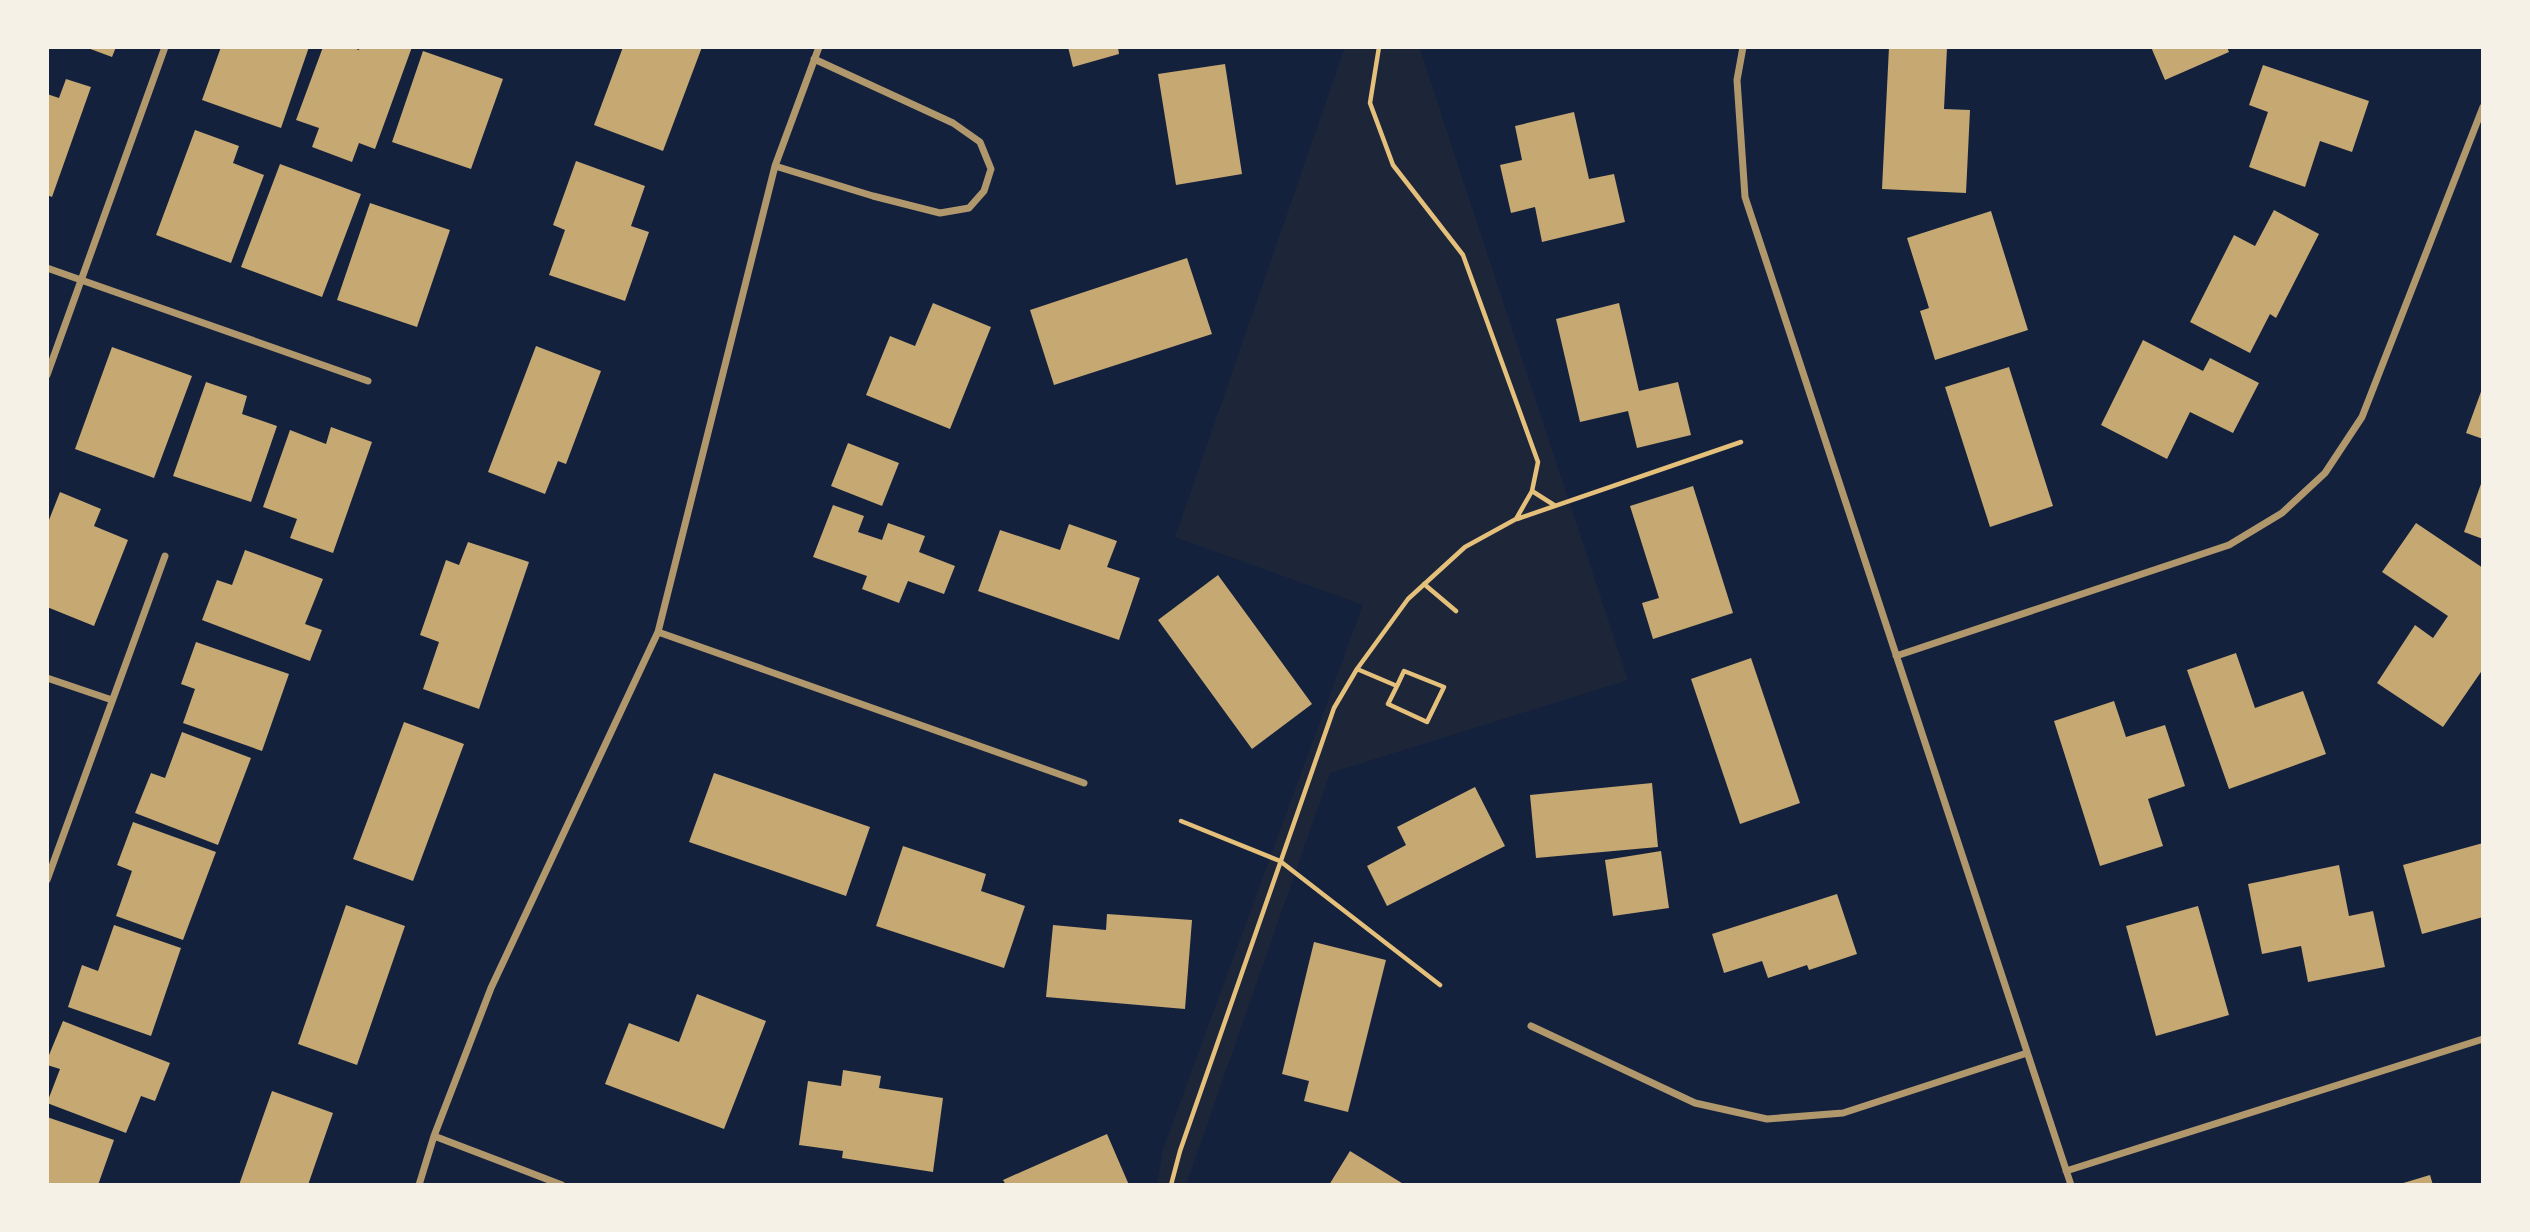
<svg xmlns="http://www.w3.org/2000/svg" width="2530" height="1232" font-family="'Fira Sans',sans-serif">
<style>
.green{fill:#1d2539}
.building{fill:#c6a872}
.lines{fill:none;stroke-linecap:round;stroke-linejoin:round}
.path{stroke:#e5c07b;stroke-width:4.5}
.minor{stroke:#b1986c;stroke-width:7}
</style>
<rect width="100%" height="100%" fill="#14213d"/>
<path class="green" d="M1345,47h74l209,633 -298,93 -144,412h-29l6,-36 200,-544 -188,-68z"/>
<path class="building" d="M85,47h31l-4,10z
M221,47h88l-28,81 -79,-28z
M323,47h28l8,3 1,-3h52l-37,102 -16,-6 -7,19 -40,-15 7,-19 -23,-8z
M623,47h79l-39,104 -69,-26z
M1068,47h50l1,7 -46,13z
M1889,47l58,1 -3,61 26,1 -4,83 -84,-4z
M2151,47h76l2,5 -64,28z
M423,51l80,28 -32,90 -79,-27z
M1225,64l17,110 -66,11 -18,-111z
M2263,65l106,36 -17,51 -32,-11 -15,46 -56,-20 19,-55 -19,-7z
M66,79l25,8 -39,110 -5,-2v-101l12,4z
M1574,112l15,67 25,-5 11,48 -83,20 -7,-35 -24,6 -11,-48 22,-5 -7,-34z
M195,130l44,16 -6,17 31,12 -33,88 -75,-28z
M576,161l69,25 -14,40 18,6 -24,69 -76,-26 16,-45 -12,-5z
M280,164l81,30 -39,103 -81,-30z
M370,203l80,27 -33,97 -80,-27z
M2274,210l45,24 -43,84 -6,-4 -20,39 -60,-31 44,-87 21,11z
M1991,211l37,119 -93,30 -15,-49 9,-3 -22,-70z
M1187,258l25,76 -158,51 -24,-75z
M933,303l58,24 -41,102 -84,-34 24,-59 25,10z
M1619,303l20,88 39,-9 13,53 -54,13 -9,-37 -48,11 -24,-103z
M2143,340l60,31 7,-13 49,25 -26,50 -43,-21 -23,47 -66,-34z
M536,346l65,25 -35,93 -8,-3 -13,33 -57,-22z
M112,347l80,29 -38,102 -79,-29z
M2009,367l44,139 -63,21 -45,-140z
M206,382l41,14 -5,18 35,12 -26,76 -78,-26z
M2482,389h1v50l-17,-6z
M331,427l41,15 -39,111 -43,-15 7,-19 -34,-12 27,-77 36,14z
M848,443l51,20 -17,43 -51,-20z
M2482,481h1v58l-19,-7z
M1693,486l40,127 -80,26 -11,-36 17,-5 -29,-92z
M60,492l41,17 -7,17 34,14 -34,86 -47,-19v-82z
M833,505l31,11 -6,16 24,8 6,-17 37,13 -6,16 36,14 -11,28 -36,-13 -9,22 -37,-14 5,-13 -54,-19z
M2416,523l67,45v101l-40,58 -66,-44 38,-58 18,13 15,-22 -66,-44z
M1069,524l48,17 -10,26 33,11 -21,62 -141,-49 22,-61 60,20z
M468,542l61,20 -50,147 -56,-20 16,-47 -19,-7 26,-75 13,5z
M245,550l78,29 -18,45 17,6 -12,31 -108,-41 15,-40 15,5z
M1218,575l94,129 -60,45 -94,-129z
M196,642l93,32 -27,77 -79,-28 12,-34 -14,-5z
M2236,653l19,55 48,-17 23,63 -97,35 -42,-119z
M1751,658l49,145 -60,21 -49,-145z
M2114,701l12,36 39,-12 20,61 -37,13 15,47 -63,20 -46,-145z
M404,722l60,22 -51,137 -60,-22z
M182,732l69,26 -33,87 -83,-32 16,-40 14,5z
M714,773l156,54 -24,69 -157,-54z
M1652,783l6,64 -122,11 -6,-63z
M1475,787l30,59 -118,60 -20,-40 39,-21 -9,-18z
M133,822l83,30 -33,88 -67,-24 16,-45 -15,-6z
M2483,843v74l-61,17 -19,-69z
M903,846l83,28 -5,17 44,15 -21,62 -128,-42z
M1661,851l8,57 -56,8 -8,-56z
M2339,865l10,51 24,-5 12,56 -77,15 -7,-36 -39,8 -14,-70z
M1837,894l20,60 -48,16 -2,-5 -39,13 -6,-17 -38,12 -12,-39z
M346,905l59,21 -48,139 -59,-21z
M2198,906l31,109 -73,21 -30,-110z
M1107,914l85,6 -7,89 -139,-12 7,-72 53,5z
M114,925l67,23 -30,88 -83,-29 14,-42 16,6z
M1314,942l72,18 -38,152 -44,-11 5,-20 -27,-7z
M697,994l69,27 -42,108 -119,-45 24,-61 50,19z
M63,1021l107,42 -15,38 -14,-5 -15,37 -79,-30 13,-34 -13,-4v-5z
M843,1070l38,6 -2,12 64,10 -10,74 -91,-14 1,-7 -44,-6 9,-64 33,5z
M272,1091l61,22 -25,72h-69z
M47,1117l67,23 -16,45h-51z
M1107,1134l22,51h-123l-3,-5z
M1350,1151l55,34h-76z
M2430,1175l3,10h-33v-1z"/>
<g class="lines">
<path class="path" d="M1532,491l22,14
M1517,519l224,-77
M1424,584l32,27
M1357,669l40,17 7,-15 40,16 -17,35 -39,-18 9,-18
M1181,821l99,40 160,124
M1171,1185l9,-34 154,-443 23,-39 51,-70 57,-52 51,-28 16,-28 6,-29 -75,-207 -70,-90 -23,-62 9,-56"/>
<path class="minor" d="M1743,47l-6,33 8,117 326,988
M775,166l98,30 67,17 29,-5 15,-17 7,-22 -11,-27 -27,-19 -139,-64
M47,268l321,113
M47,375l118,-328
M658,632l426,151
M1896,656l333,-111 53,-32 43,-40 37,-56 121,-310
M47,678l65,22
M47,880l118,-324
M1531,1026l164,77 72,16 76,-6 184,-60
M434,1136l128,49
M2066,1171l417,-132
M419,1185l15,-49 57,-148 167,-356 117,-466 44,-119"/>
</g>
<rect width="2530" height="1232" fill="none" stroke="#f6f1e7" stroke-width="98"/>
</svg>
